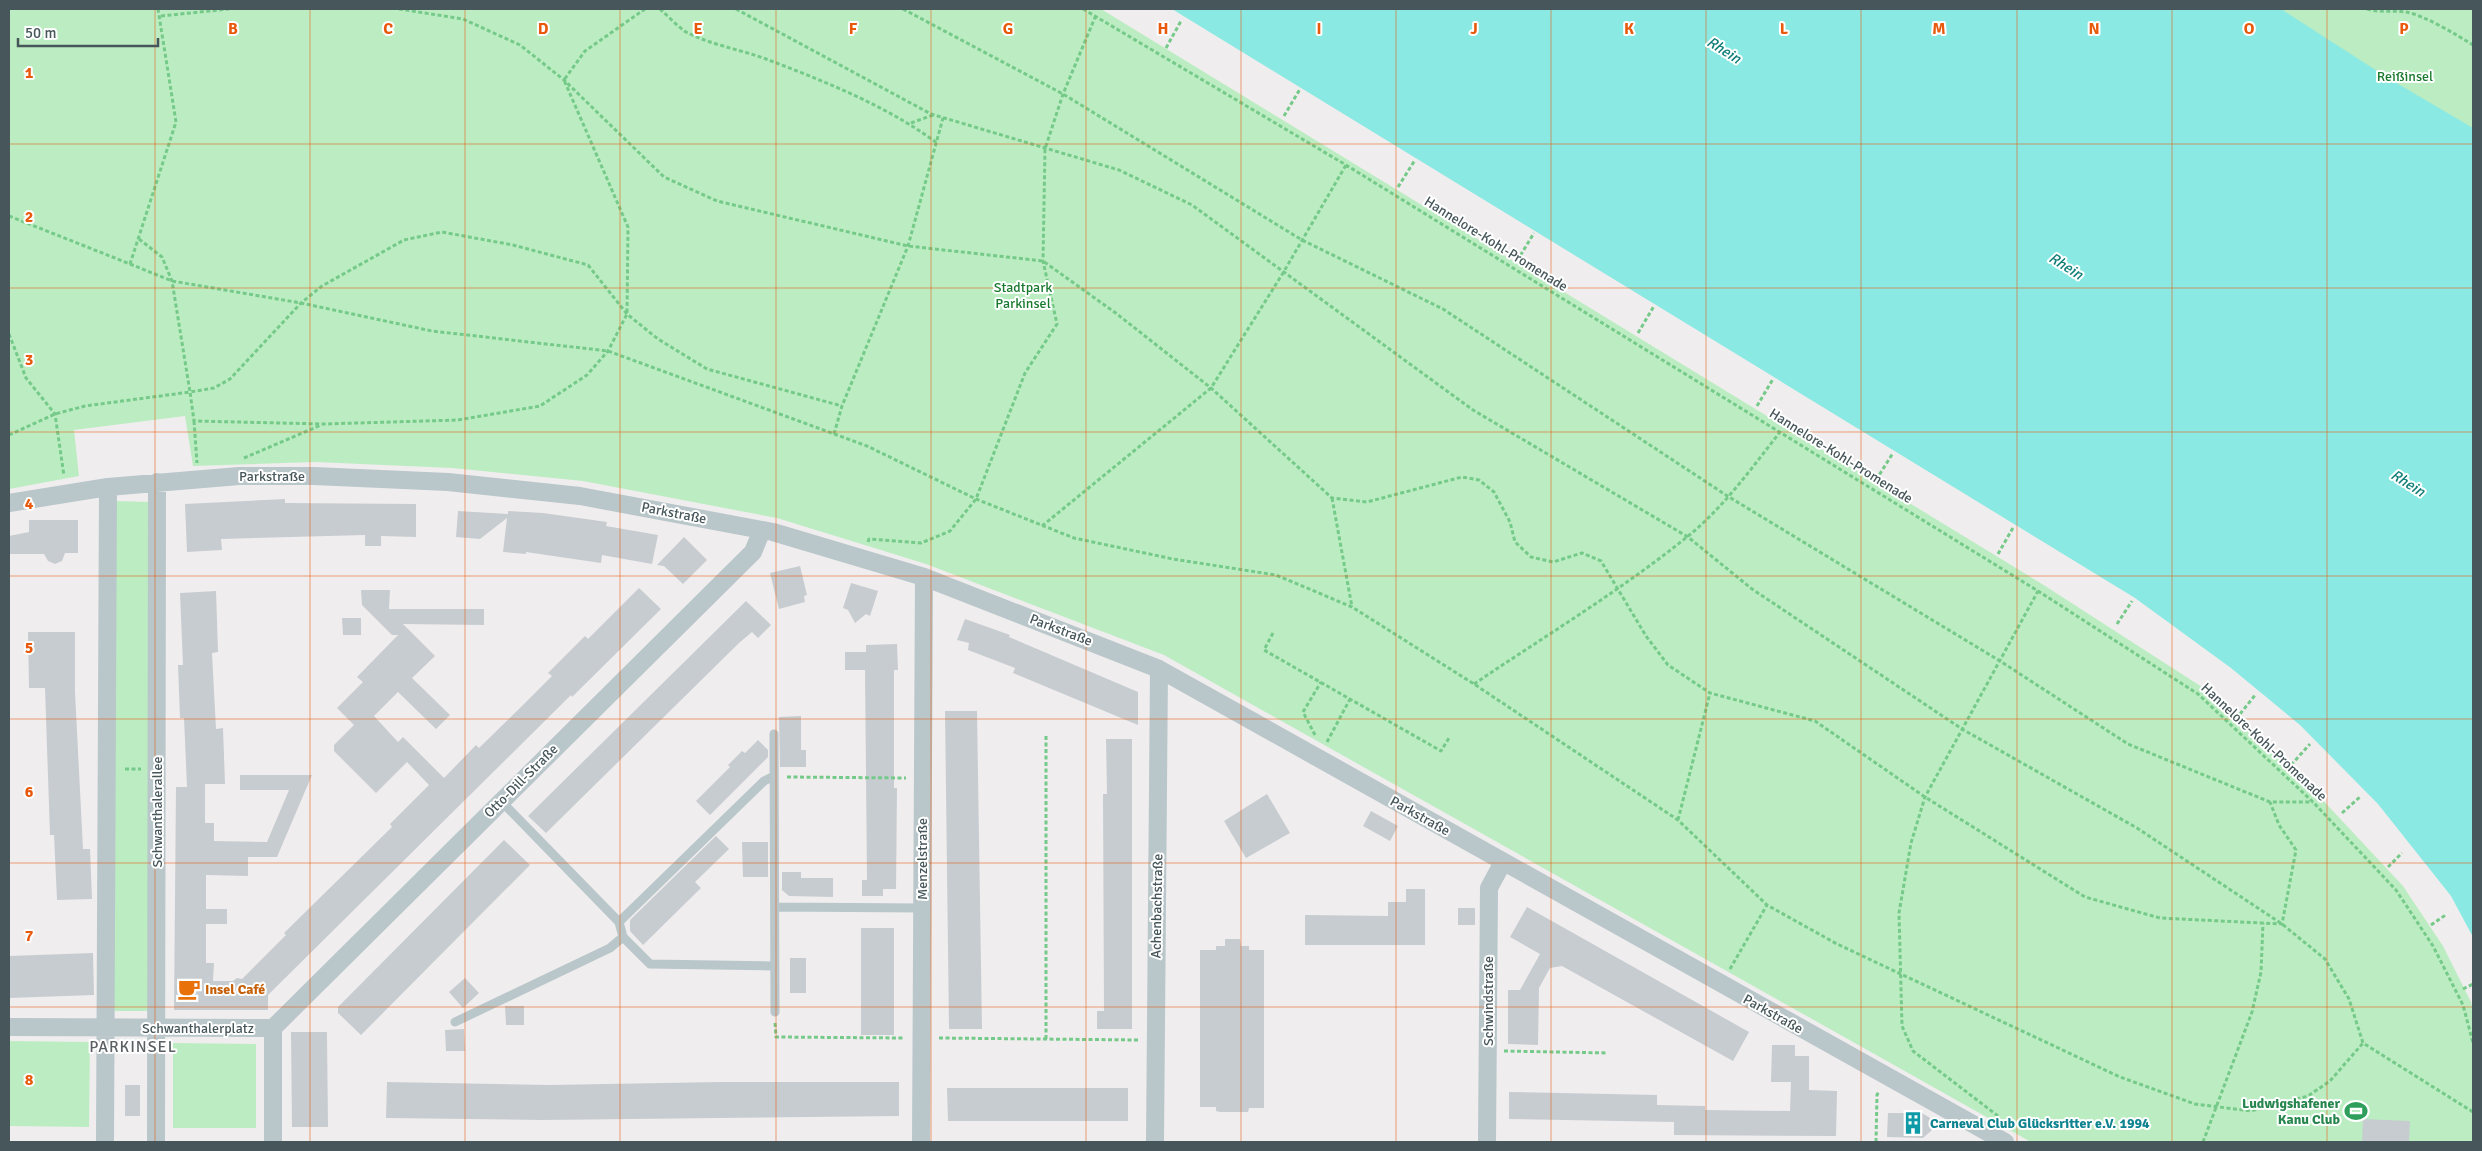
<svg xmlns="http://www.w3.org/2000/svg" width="2482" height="1151" font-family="Signika,sans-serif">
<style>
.green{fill:#bcedc2}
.water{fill:#8ae9e3}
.building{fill:#c7ccd0}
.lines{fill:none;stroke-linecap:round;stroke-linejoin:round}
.path{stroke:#75ca89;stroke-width:3;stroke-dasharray:4 2.5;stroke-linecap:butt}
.lane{stroke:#b9c6ca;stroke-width:9}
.street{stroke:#b9c6ca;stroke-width:18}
.grid{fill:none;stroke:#e8590c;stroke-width:1;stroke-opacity:0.55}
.labels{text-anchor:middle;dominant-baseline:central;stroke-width:4;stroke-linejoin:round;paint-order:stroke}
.park-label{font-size:14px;fill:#197a2f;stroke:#fff}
.street-label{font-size:14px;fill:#46565a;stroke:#fff}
.food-label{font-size:14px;font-weight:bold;fill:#c56008;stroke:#fff;text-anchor:start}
.leisure-label{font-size:14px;font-weight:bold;fill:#27864d;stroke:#fff;text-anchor:end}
.culture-label{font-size:14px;font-weight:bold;fill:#0d838f;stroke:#fff;text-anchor:start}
.water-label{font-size:15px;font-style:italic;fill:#107f78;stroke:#fff}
.quarter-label{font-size:16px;letter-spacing:1px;fill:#5a6062;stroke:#fff}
.grid-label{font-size:16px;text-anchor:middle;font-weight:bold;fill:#e8590c;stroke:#fff;stroke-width:4;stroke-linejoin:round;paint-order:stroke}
</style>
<rect width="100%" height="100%" fill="#f0edee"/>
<path class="green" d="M9,9h1092l941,575 160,103 116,108 85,91 40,60 28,56 2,9v131h-442l-867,-487 -238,-91 -149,-46 -194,-37 -131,-13 -137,-6 -122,4 -8,-50 -111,14 5,46 -70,13z
M2159,9h314v184z
M114,501l37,1 -1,509h-37z
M9,1041l81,1 -1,85 -80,-1z
M173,1043l83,1v84h-83z"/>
<path class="water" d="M1172,9h1109l107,69 85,50v809l-22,-41 -73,-92 -78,-79 -69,-57 -96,-70z"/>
<path class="building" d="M285,499v4l131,1v33l-35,-1v10h-16v-11l-144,4 1,11 -35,2 -2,-48z
M458,511l50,3v-3l35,2 64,9 -1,4 52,9 -6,29 -50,-9 -1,8 -75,-11v2l-23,-2 4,-34 -27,21 -24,-2z
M29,520h49v33h-13l-3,8 -7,3 -7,-3 -4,-7h-35v-18l20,-4z
M684,537l23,23 -24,24 -19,-18 -7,-1z
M800,566l7,29 -3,1 1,6 -26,7 -9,-36z
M851,583l27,8 -8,25 -4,-2 -11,9 -7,-13 -5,-2z
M639,588l22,21 -89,88 -1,-2 -303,300v15h-94l2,-223h11l-3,-69h-4l-2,-53h5l-3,-72 36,-2 2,61 -6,1 4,76 7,-1 2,56h-20v39h9v18l53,1 22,-52h-49v-15h72l-35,82h-29v19l-42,-1v34h21v15h-21v39h8l-1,18h20l4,-3 5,1 44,-44 -2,-2 108,-106 -2,-3 39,-39 -22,-23 -31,31 -42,-42v-6l20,-20 -17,-17 26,-26 -6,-5 41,-42h-6l-30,-30 -1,-15h29l-1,19h95v16l-81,-1 32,32 -23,22 38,37 -14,14 -38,-37 -24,24 24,26 5,-5 41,41 32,-33 3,3 45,-44 28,-28 -4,-3 37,-37 3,3z
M746,601l25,24 -13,13 -6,-6 -13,11 -193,190 -18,-17z
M342,618h19v17h-18z
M965,619l45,16 -1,2 129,55v33l-125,-52 2,-5 -47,-18 1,-7 -12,-3z
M28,632h47v60l8,157h7l2,50 -35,1 -3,-65h-4l-5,-147h-16z
M897,644l1,26h-4v118h3l-1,101h-13v7h-21v-16h5l-2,-210h-20v-18h21v-7z
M945,711h32l5,318h-33z
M801,716v34h5v17h-26l-1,-50z
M1106,739h26v290h-35v-18h7l-1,-217h4z
M758,740l10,10v7l-58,58 -14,-14 34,-34 -2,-2 14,-14 3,2z
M1267,794l23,39 -44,25 -22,-37z
M1371,811l27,15 -8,15 -27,-15z
M716,836l13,13 -34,33 6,6 -58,57 -13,-14v-11z
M504,840l26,25 -169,170 -23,-22v-6z
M742,842h26v35h-25z
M782,872h19v6h32v19l-44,-1 -7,-6z
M1406,889h19v56h-120v-30l83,1v-14h18z
M1527,907l222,125 -16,29 -171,-95 -12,2 -11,20 -1,57 -30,-1v-54h12l20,-36 -30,-17z
M1458,908h17v17h-17z
M861,928h33v107h-33z
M1225,939h15l1,7h8v4h15v158h-15l-1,4h-28l-4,-1v-4h-16v-157h16v-4h9z
M93,953l1,42 -85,3v-42z
M790,958h16v35h-16z
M465,978l14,15 -16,15 -14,-16z
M505,1006h19v19h-18z
M464,1029l1,22h-19l-1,-21z
M291,1032h36l1,95h-36z
M1772,1045h23v11h14v34l28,1 -1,45 -162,-1v-13l-165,-3v-27l148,3v10l48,1v4l85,1 1,-29h-20z
M387,1082l163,3 170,-3h179v34l-357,4 -156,-2z
M125,1085h15v31h-15z
M947,1088h181v33h-180z
M1888,1113h34l8,5 2,12 -9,8 -36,-1z
M2363,1119l47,2 -1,21h-47z"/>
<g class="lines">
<path class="path" d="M399,9l64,10 57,26 44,35 100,97 53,24 191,45 135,15 74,53 94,74 121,110 35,4 95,-25 17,3 15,12 16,30 5,20 16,15 22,5 29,-9 19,8 45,75 22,29 42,28 105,28 110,76 160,100 75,21 122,6 14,-74 -17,-25 -9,-23
M660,9c8,7 17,17 26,23 25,13 53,17 80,27 58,22 121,47 171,84
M736,9l195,105 188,56 73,35 281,205 215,127 64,52 210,140 175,99 145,96 43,35 24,40 14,44 110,69
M903,9l160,85 239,146 141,69 286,188 271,164 128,83 142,58h43
M1083,9l263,156 188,116 504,310 160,103 115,108 83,88 37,56 30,59 10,38
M2367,9c13,4 26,1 39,3 18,3 51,23 67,33
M161,16l68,-7
M1166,48l15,-27
M1284,116l16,-27
M911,123l22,-8
M1398,187l17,-27
M9,216l121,48 46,-142 -18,-113
M139,239l23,18 10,24 18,111 24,-4 16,-9 71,-76 21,-17 82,-46 38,-8 71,13 75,20 39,49 31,25 49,30 135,37
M1517,261l17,-28
M130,264l42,17 129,22 131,28 176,20 259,95 109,53 98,39 99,21 103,16 76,32 122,77 204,136 89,85 70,39 283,133 75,27 56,7 57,-15 22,-15 33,-38
M1638,333l16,-27
M9,334l17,44 29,36 9,62
M1757,406l16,-27
M194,421l3,42
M834,434l8,-28 66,-160 35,-128
M9,435l46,-21 30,-8 105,-14 4,29 130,3 134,-4 82,-14 47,-31 21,-24 19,-37 1,-87 -64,-147 21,-29 60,-42
M244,458l77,-33
M1876,480l17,-27
M1332,498l20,109
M1042,526l169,-138 72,-115 63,-108
M868,542l1,-3 52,4 29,-12 26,-32 49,-126 32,-49 -14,-63 2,-112 18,-55 33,-79
M1998,554l16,-28
M2117,624l15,-23
M1273,633l-9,17 177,101 8,-13
M1474,684c71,-48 146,-93 213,-147 36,-29 64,-68 93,-105
M2240,714l16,-20
M1315,735l-12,-23 18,-30
M1327,742l23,-43
M2291,765l19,-21
M125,769h16
M787,777l119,1
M2342,813l19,-17
M1678,820l32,-127
M2388,867l14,-14
M2431,925l16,-11
M1730,969l37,-64
M2463,989l10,-5
M775,1023l1,14 129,1
M939,1038l201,2
M1046,1039v-303
M1504,1051l104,2
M1998,1116l-85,-65 -11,-25 -3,-113 12,-70 14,-46 113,-206
M1876,1142l1,-47 2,-4
M2203,1142l49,-130 9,-40 2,-49"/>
<path class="lane" d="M774,734l1,278
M774,776l-10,5 -145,141 4,15 27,27 125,2
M501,801l118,121
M775,907l147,1
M455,1022l155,-74 13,-11"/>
<path class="street" d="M9,503l99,-16 131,-11h75l134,6 132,14 193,36 151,45 235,92 846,473
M9,1027l264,1
M273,1028l480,-476 9,-22
M273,1028v114
M105,1142l3,-655
M156,1142l1,-660
M921,1142l3,-565
M1155,1142l4,-473
M1487,1142l2,-254 14,-26"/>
</g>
<path class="grid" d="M155,9v1133M310,9v1133M465,9v1133M620,9v1133M776,9v1133M931,9v1133M1086,9v1133M1241,9v1133M1396,9v1133M1551,9v1133M1706,9v1133M1861,9v1133M2017,9v1133M2172,9v1133M2327,9v1133M9,144h2464M9,288h2464M9,432h2464M9,576h2464M9,719h2464M9,863h2464M9,1007h2464"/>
<defs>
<symbol id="cafe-bare" viewBox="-9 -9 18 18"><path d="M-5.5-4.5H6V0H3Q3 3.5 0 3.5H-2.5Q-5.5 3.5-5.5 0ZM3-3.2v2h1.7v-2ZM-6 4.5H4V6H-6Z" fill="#e8710a" stroke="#fff" stroke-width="2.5" paint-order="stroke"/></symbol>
<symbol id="stadium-bare" viewBox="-9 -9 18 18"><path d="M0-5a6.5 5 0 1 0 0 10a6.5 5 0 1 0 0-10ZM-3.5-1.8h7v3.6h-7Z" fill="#2e9e5b" stroke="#fff" stroke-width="2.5" paint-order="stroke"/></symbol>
<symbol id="building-bare" viewBox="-9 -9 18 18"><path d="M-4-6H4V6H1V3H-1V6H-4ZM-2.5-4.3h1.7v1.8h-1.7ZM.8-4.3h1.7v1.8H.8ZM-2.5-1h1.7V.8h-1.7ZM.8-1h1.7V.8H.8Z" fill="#0f9aa8" stroke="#fff" stroke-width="2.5" paint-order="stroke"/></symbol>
</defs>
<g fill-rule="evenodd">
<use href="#cafe-bare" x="173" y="973" width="32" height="32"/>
<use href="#stadium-bare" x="2340" y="1095" width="32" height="32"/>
<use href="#building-bare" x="1897" y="1107" width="32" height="32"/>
</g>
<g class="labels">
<g class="park-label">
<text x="2405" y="76">Reißinsel</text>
<text x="1023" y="287">Stadtpark<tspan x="1023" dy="16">Parkinsel</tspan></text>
</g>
<g class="street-label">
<text transform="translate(1496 244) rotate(32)">Hannelore-Kohl-Promenade</text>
<text transform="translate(1841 456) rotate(32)">Hannelore-Kohl-Promenade</text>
<text x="272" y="476">Parkstraße</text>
<text transform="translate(674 513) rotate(11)">Parkstraße</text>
<text transform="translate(1061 630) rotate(21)">Parkstraße</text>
<text transform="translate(2264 742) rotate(43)">Hannelore-Kohl-Promenade</text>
<text transform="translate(521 781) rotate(-45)">Otto-Dill-Straße</text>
<text transform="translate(157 812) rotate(-90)">Schwanthalerallee</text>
<text transform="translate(1420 816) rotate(29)">Parkstraße</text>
<text transform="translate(922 859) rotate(-90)">Menzelstraße</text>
<text transform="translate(1157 906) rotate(-89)">Achenbachstraße</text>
<text transform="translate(1488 1001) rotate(-90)">Schwindstraße</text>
<text transform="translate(1773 1014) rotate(29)">Parkstraße</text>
<text x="198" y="1028">Schwanthalerplatz</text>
</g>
<g class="food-label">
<text x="205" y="989">Insel Café</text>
</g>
<g class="leisure-label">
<text x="2340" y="1103">Ludwigshafener<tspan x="2340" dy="16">Kanu Club</tspan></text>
</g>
<g class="culture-label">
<text x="1930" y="1123">Carneval Club Glücksritter e.V. 1994</text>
</g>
<g class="water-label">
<text transform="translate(1724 50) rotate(32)">Rhein</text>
<text transform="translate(2066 266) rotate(32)">Rhein</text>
<text transform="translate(2408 483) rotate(32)">Rhein</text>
</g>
<g class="quarter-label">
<text x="133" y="1047">PARKINSEL</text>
</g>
</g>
<g class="grid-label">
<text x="233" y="34">B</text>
<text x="388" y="34">C</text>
<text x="543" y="34">D</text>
<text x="698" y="34">E</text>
<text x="853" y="34">F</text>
<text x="1008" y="34">G</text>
<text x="1163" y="34">H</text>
<text x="1319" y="34">I</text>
<text x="1474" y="34">J</text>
<text x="1629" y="34">K</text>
<text x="1784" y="34">L</text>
<text x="1939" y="34">M</text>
<text x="2094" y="34">N</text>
<text x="2249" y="34">O</text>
<text x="2404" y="34">P</text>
<text x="29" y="78">1</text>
<text x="29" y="222">2</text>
<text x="29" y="365">3</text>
<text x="29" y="509">4</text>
<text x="29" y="653">5</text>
<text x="29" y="797">6</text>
<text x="29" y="941">7</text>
<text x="29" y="1085">8</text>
</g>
<rect width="2482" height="1151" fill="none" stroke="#46565a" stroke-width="20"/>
<path d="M18 38v8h140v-8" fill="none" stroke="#46565a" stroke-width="2.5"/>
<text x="25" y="38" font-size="15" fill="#46565a" stroke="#ffffff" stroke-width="4" paint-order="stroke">50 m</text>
</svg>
